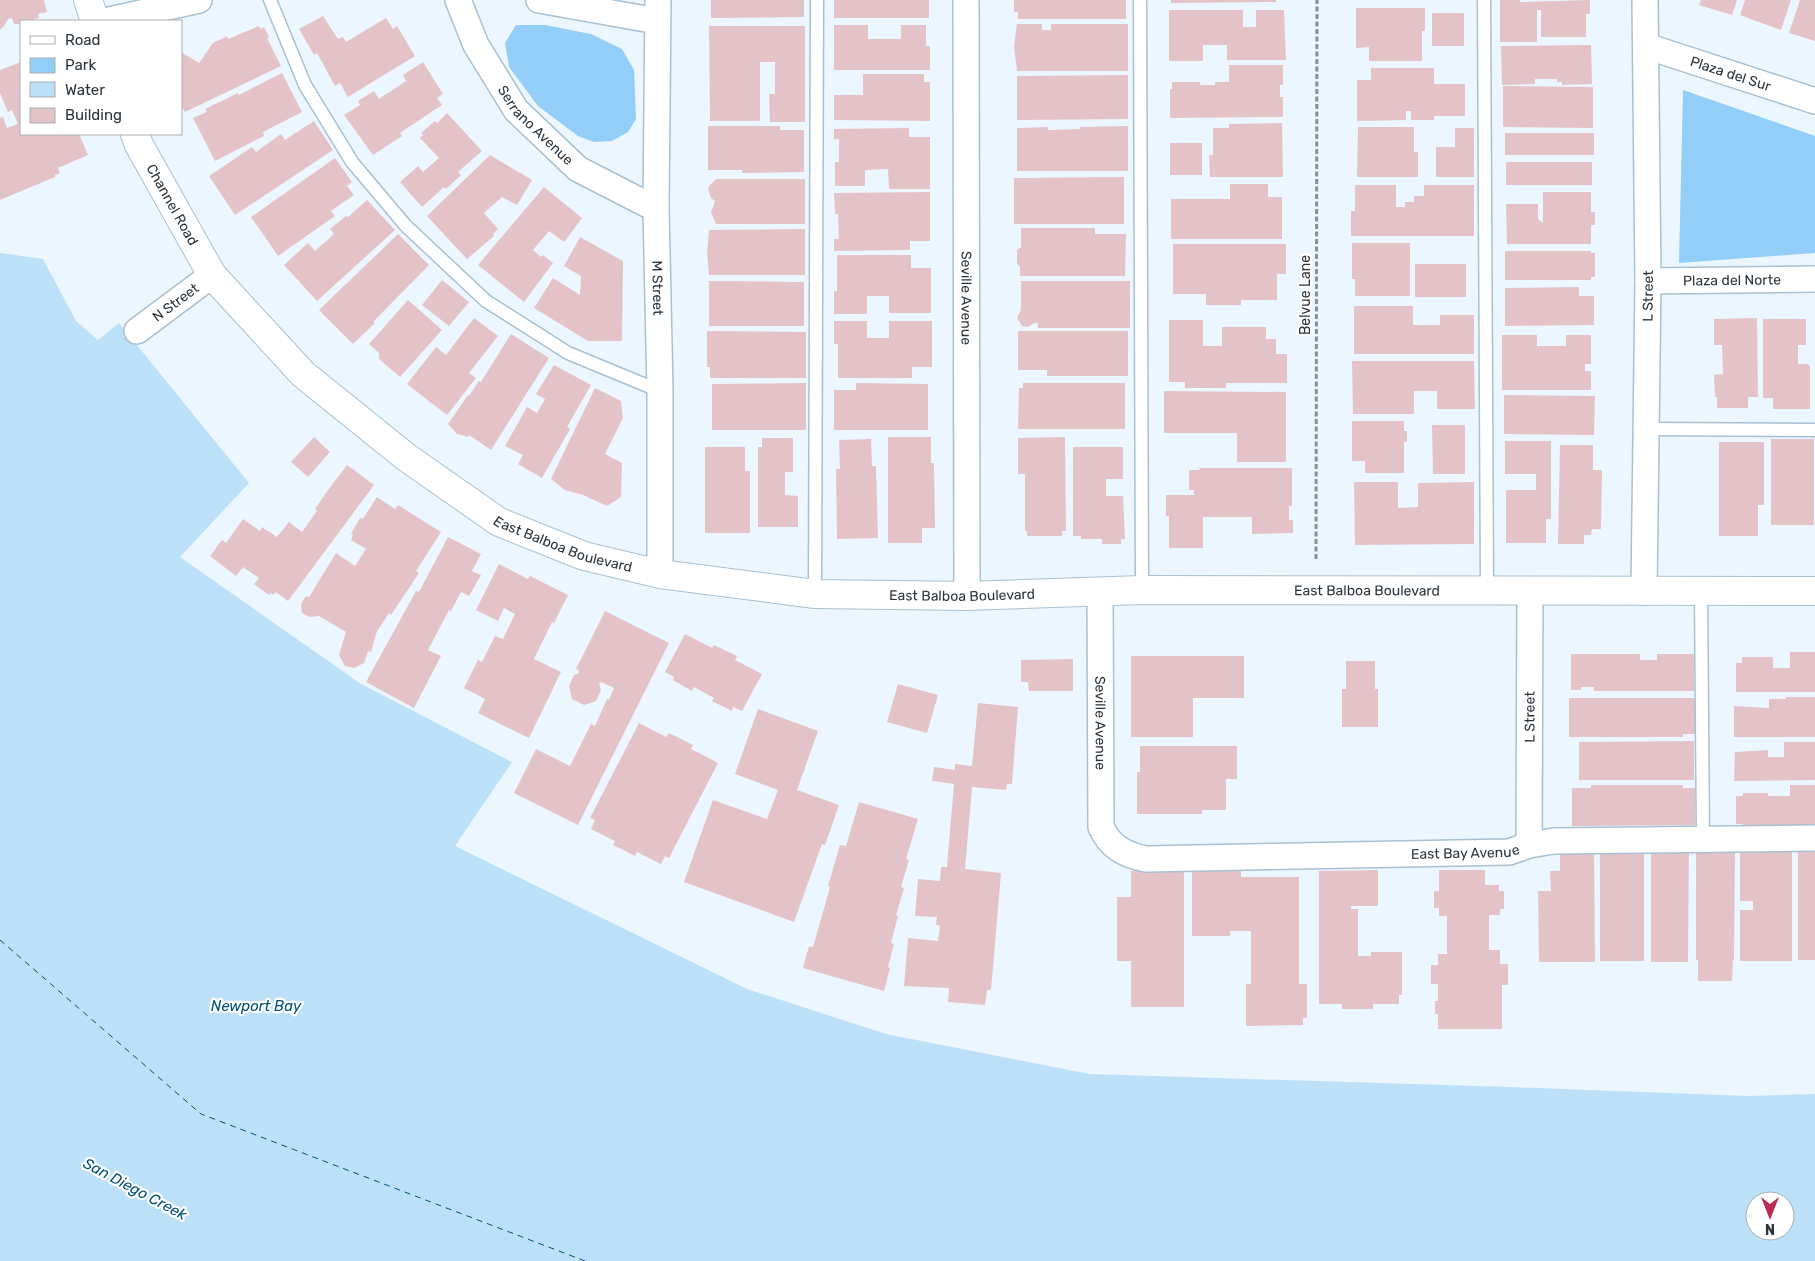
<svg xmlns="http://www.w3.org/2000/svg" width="1815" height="1261" font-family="Rubik,sans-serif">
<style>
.green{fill:#93cef8}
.water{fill:#bde0f9;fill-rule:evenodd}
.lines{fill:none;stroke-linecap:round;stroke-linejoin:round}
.ferry{stroke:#004f77;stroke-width:1;stroke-dasharray:6 5;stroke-linecap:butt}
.building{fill:#e4c3c8}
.service-casing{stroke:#a8c0d2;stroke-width:15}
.minor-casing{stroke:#a8c0d2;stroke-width:28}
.tertiary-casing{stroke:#a8c0d2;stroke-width:30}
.path{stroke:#858f97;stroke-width:3;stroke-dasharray:5 2.5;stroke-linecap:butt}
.service{stroke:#fff;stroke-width:12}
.minor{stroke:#fff;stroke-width:25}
.tertiary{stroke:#fff;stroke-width:28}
.labels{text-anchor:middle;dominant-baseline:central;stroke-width:4.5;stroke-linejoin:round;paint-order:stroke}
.street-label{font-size:14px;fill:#2a333b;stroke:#fff}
.water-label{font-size:15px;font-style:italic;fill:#004f77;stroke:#fff}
</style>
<rect width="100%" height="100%" fill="#ecf6fe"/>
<path class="green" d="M516,25h29l46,9 31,15 12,21 2,49 -8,13 -16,9 -18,1 -16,-6 -40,-30 -29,-39 -4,-24z
M1683,90l132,46v117l-136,10z"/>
<path class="water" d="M0,253l43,6 33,62 22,19 21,-17 130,160 -69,74 181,127 151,78 -57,84 292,143 139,45 204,40 419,13 239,9 67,-2v167h-1815zM1755,1201h30v30h-30z"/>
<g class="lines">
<path class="ferry" d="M0,940l201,174 384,147"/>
</g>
<path class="building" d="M0,0h44l3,12 -9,2 1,4 -6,1 1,1 -13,1v2l-2,1h-5l-2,-6 -4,1 -4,7 -4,4z
M711,0h93v17l-93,1z
M834,0h95v18h-95z
M1014,0h112v19h-108v-7h-4z
M1171,0h105v2l-105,1z
M1500,0h20v2l70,-2v14h-4v23h-45v-27h-4v32h-37z
M1701,0h36l-5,15 -33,-10z
M1745,0h46l-10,30 -41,-15z
M1800,0h15v41l-26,-8z
M1356,8h69v23h-3v30h-53v-14l-13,1z
M1169,10h74v17h13v-17h28l2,50h-59v-15h-24v16h-34z
M1432,13h32v33h-32z
M323,16l15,23 5,-2 3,5 40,-24 7,11 4,-3 18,30 -67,41 -8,-14 -5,3 -18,-33 -3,2 -15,-26z
M1017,24h25v6h9v-6h77v47h-111l-3,-24z
M834,25h34v14h33v-14h25v21h4v24h-96z
M259,26l1,3 4,-2 5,10 -2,1 14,28 -96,46 -4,-7v-53l18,11 14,-20 14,-7 1,3z
M709,26h96v96h-35l-1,-28h6v-32h-15v59h-50z
M1591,45l1,39 -30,1v-3h-5v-3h-22v5l-33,1 -1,-39z
M21,62v72h58l9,21 -30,13 2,5 -5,2v2l-55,23v-82l3,-1 4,11 11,-4 -6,-14 -4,2 -8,-19v-23z
M423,62l20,32 -6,4 5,7 -42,28 2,3 -29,19 -29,-40 16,-10 -2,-4 16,-10 5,8 27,-18 -3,-6z
M1229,65h54v20h-3v12h3v20l-113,1v-29h2v-7h28v3h15v-3h14z
M1371,68h63v16h31v32h-31v4h-23v-9h-5v9l-49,1v-41h14z
M282,73l20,39 -39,20 1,4 -49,25 -22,-43 14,-6 -2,-3 33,-16 1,2z
M863,74h61v8h6v39l-96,-1v-25h29z
M1128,75v44l-111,1v-44z
M1503,86l90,1v41l-90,-1z
M447,113l35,38 -24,21 3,3 -15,14 -2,-2 -22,20 -22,-25 18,-16 5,6 16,-14 -19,-20 3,-3 -2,-2 14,-12 2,2z
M314,121l19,29 -98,65 -26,-39 43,-29 4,5 25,-18 4,6z
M1282,123l1,54h-73l-1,-22h4v-27h16v-4z
M708,126h72v4h24v42l-62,1v-3h-34z
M1128,126v45h-111v-43l31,-1v3l32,-1v-2z
M1358,127h56v25h4v25h-61z
M909,128v9h21v52h-41l-1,-20 -23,1v16h-30v-24h4v-23h-5v-10z
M1455,128h19v49h-38v-30h19z
M1505,133h89v22h-89z
M1170,143h32v32h-32z
M490,155l42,25 -15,25 -15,-8 -18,16 14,16 -5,5 1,2 -27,23 -40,-43z
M335,158l17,24 -5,4 7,9 -23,16 4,5 -57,40 -27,-39z
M1506,162h86v23h-86z
M1124,177v47h-110v-46z
M716,179h89v45h-89l-5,-12 4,-11 -4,-3 -3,-9 2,-4z
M1230,184h38v13h14v42h-111v-40h59z
M1355,185h41v22h9v-5h9v-6h10v-11h50v51h-123v-25h4z
M544,187l38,31 -18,24 -15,-11 -16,19 8,7 2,-2 10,8 -29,39 -46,-37z
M930,192v49h-20v9l-76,1v-12h5l-1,-25h-3l-1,-21z
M1543,192h48v20h4v13h-4v19h-84l-1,-40h32v15l5,4z
M367,200l28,30 -78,71 -33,-36 24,-22 7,8 19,-17 -4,-5 16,-13 2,1z
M1021,228h74v6h31l-1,42h-105v-9l-3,-3v-14l4,-3z
M805,229v46h-96l-2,-23 2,-22z
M398,234l31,31 -56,57 2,1 -22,21 -34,-34z
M580,237l43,24 -1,80h-34l-54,-33 19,-30 27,17 1,-19 -17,-10z
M1352,243h58v53h-55v-17h-3z
M1173,244h113v30h-9v26h-36v5h-35v-11h-33z
M1505,251h86v2h4v24h-4v3h-86z
M837,255h74v13h20v45h-42v-17h-22v18h-33v-23h3z
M1415,264h51v33h-51z
M442,280l27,22 -20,24 -27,-21z
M709,281l95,1v44h-95z
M1021,281h109v47h-92v-5h-4l-6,4 -6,-1 -5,-8 4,-8z
M1579,287v9h15v29l-89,1v-38z
M408,300l34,30 -42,47 -21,-18v-6l-10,-9z
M1354,306h59v19h27v-10h34v39h-120z
M474,318l24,18 -29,37 7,5 -29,37 -40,-31 29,-37 10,8z
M1757,318l1,79h-10v11h-31v-11h-2l-1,-22 9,-1 -1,-29h-8v-26z
M1763,319h43v26h-8v19h10l2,3v42h-37v-11h-10z
M1169,320h34v26h19v-19h44v12h10v15h11v29h-61v5h-41v-6h-16z
M834,321h33v17h22v-17h43v46h-20v11h-74v-34h-4z
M707,331l99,1v46h-96v-11h-3z
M1018,331h110v45h-81v-6h-29z
M511,334l38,24 -58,92 -22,-15 -1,2 -11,-3 -9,-10 20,-29 1,1 10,-15 2,1z
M1502,335h35v11h29v-11h25v29h-6v7h6v19h-89z
M1352,361h122l1,48h-38v-18h-23v23h-61z
M554,365l37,20 -24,42 3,2 -28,49 -24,-14 5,-9 -18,-9 22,-39 10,6 8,-14 -9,-5z
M806,383v47h-94v-46z
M856,383l72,1v46h-94v-40h22z
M1023,383h102v46h-107l1,-41h4z
M595,388l26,13 2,17 -18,36 17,9 -1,34 -14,9 -24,-11 -18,-5 -14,-11z
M1164,391l122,1v70h-49v-29h-73z
M1504,395l91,1 -1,39 -90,-1z
M1352,421h52v10h3v11h-3v31h-39v-12h-13z
M1432,425h33v49h-32z
M314,437l16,15 -22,25 -17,-15z
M888,437h43v26h3l1,65h-13v15h-34z
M1065,437l1,94h-4v5h-35v-5h-2v-57h-7v-36z
M762,438h31v34h-8v23l13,1v31h-40v-80h4z
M871,439l1,27h4l2,72 -41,1 -1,-70h4l-1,-29z
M1771,439h43v86h-43z
M1505,441h46v78h-5v24h-40v-53h30v-16h-31z
M1719,442h45v63h-6v31h-39z
M1560,445h33v25h9l-1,59h-9l-1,6h-7v9h-26z
M705,447h40v24h5v62h-45z
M1073,447h50v32h-17v17h17l2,43h-4v5h-19v-5h-21v-3h-8z
M347,465l27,20 -86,116 -12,-9 -3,3 -2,-2 -2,2 -15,-11 5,-6 -16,-11 -7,9 -26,-20 12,-16 4,3 17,-24 17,12 2,-4 15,10 12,-15 13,10 15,-21 -2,-2 13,-19z
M1199,468h93v38h-3v14h4v13l-41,1v-17h-49v31h-34v-32h-3v-21h28v-5h-5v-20h11z
M1354,482h44v26l20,-1v-24l56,-1v62l-119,1z
M377,497l18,12 3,-4 43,27 -25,39 3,2 -28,42 -2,-2 -12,18 -6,21 -3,-1 -4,12 -10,5 -9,-2 -6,-11 7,-23 -27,-16 -9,1 -8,-4 -1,-9 5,-8 3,1 27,-44 19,13 11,-17 -15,-9 2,-5 -2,-1 9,-16 3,1z
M448,537l33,17 -9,17 9,4 -12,21 -8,-4 -10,19 -2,-1 -21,40 13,6 -27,52 -48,-26 50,-91 3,1z
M499,564l29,15 2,-3 38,19 -14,28 -2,-1 -18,37 27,13 -32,66 -51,-25 7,-14 -21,-11 14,-28 4,2 13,-26 8,3 12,-25 -11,-6 -6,13 -22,-11z
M605,611l64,32 -91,182 -64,-32 22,-44 34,17 21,-42 4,2 12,-27 2,1 5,-12 -13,-6 -2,2 2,6 -5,11 -12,4 -12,-6 -3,-13 5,-11 4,-1 1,-4 -3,-1z
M685,634l27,14 2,-3 23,11 -2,4 27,14 -20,37 -9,-4 -1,4 -20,-10 2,-3 -20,-11 -2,4 -19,-11 1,-3 -9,-5z
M1790,652h25v40h-79v-29h6v-6h31v11h17z
M1571,654h69v6h17v-6h37v37h-100v-4h-13v3h-10z
M1131,656h113v42h-51v39h-62z
M1073,659v32h-44l-1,-9h-7v-22z
M1346,661h29v28h3v38h-36v-38h4z
M898,684l40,11 -11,38 -40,-11z
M1786,697h29v40h-81v-31l35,2v-9h17z
M1569,698h127v36h-13v3h-114z
M978,703l40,4 -6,77h-5l-1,6 -34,-3 -7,82 36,4 -10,117h-4l-2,15 -37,-3 1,-14 -45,-2 4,-48 30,3 2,-15 -4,-1 1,-8 -22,-1 3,-37 22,2 1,-14h6l7,-83 -22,-3 2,-14 21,3v-6l17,2z
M758,709l60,22 -21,59 42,15 -14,40 -3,-1 -28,78 -110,-40 29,-82 54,19 11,-29 -43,-16z
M639,723l27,14 3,-4 24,12 -2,4 27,14 -49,95 -4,-2 -4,8 -24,-12 -2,4 -22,-11 2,-4 -24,-12 4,-9 -5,-2z
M1694,741v39h-115v-38z
M1784,742h31v38l-81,1 1,-29 33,-2v7h16z
M1140,746h97v33h-11v31h-24v4h-65v-42h3z
M1591,785h92v3h12v37l-123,1v-38h19z
M1790,785h25v41h-72v-2h-7v-28h7v-3h25v3h22z
M859,802l59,17 -12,40 3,1 -8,27 3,1 -8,27 2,1 -7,27 3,1 -6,23 2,1 -6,23 -81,-23 6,-22 4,1 17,-60 -2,-1 12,-41 6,1z
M1696,845h39l-1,115h-1l-1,21h-34v-21h-2z
M1798,846h17v114h-17z
M1560,847h34l1,115h-56l-1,-71h13l-1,-20h10z
M1600,848h44v113h-44z
M1651,848h38l-1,114h-37z
M1740,848h52v113h-52v-51h13v-9h-13z
M1192,869h49v8h58v107h8v34h-4v7l-57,1v-42h5v-53h-21v5h-38z
M1378,870v36h-27v3h7v47h13v-4h31v43h-3v9h-26v5h-31v-5h-23v-133z
M1439,870h46v15h14v6h5v18h-4v6h-11v35h11v14h8v21h-6v44h-64v-15h-3v-13h3v-17h-7v-19h7v-11h9v-38h-8v-8h-5v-17h5z
M1131,871h53v136h-53v-46h-14v-64h14z"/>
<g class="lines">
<defs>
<path id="service" d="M270,0l35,85 47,77 54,64 80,75 82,52 92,38
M1140,0l2,590
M1484,0l3,590
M1646,429l169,1
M1701,591l2,248
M815,594l2,-594"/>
<g id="minor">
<path id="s1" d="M458,0l18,45 40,65 62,59 78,40"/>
<path d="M539,0l118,21"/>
<path id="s2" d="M658,0l-2,209 4,182v183"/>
<path id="s3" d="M966,0l1,596"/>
<path d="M105,21l94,-21"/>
<path id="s4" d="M1646,46l169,55"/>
<path id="s5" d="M1648,281l167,-2"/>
<path id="s6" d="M137,331l75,-56"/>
<path id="s7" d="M1100,592l1,235c9,20 24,28 45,32l363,-7 20,-7 25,-4 261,-3"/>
<path id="s8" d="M1644,592l4,-311 -3,-281"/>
<path id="s9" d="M1529,845l1,-255"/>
</g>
<g id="tertiary">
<path d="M88,0l7,21"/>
<path id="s10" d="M135,134l4,11 73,130 91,99 103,83 93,65 85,34 76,18 155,20 152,2 175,-6 673,1"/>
</g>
</defs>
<use href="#service" class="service-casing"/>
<use href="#minor" class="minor-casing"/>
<use href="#tertiary" class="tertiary-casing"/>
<path class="path" d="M1316,559l1,-559"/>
<use href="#service" class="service"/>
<use href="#minor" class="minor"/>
<use href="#tertiary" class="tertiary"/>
</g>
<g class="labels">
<g class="street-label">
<text stroke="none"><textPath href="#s4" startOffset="89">Plaza del Sur</textPath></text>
<text stroke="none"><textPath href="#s1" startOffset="149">Serrano Avenue</textPath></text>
<text stroke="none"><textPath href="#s10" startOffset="80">Channel Road</textPath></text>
<text stroke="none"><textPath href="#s5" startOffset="84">Plaza del Norte</textPath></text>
<text stroke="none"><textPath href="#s2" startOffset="288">M Street</textPath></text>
<text transform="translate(1305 295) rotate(-90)">Belvue Lane</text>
<text stroke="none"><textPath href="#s8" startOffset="296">L Street</textPath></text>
<text stroke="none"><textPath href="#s3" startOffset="298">Seville Avenue</textPath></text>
<text stroke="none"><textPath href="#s6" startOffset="48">N Street</textPath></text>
<text stroke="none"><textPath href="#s10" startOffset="609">East Balboa Boulevard</textPath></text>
<text stroke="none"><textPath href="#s10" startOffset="1419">East Balboa Boulevard</textPath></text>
<text stroke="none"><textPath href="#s10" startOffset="1014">East Balboa Boulevard</textPath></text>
<text stroke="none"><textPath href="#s9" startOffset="128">L Street</textPath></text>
<text stroke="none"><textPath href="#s7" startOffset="131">Seville Avenue</textPath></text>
<text stroke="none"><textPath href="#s7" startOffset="612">East Bay Avenue</textPath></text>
</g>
<g class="water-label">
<text x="256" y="1006">Newport Bay</text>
<text transform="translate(135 1189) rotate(28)">San Diego Creek</text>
</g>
</g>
<rect x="20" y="20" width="162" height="115" fill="#ffffff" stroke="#aaadb1"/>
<rect x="30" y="36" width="25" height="8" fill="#ffffff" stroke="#aaadb1"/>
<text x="65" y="45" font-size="15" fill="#2a333b">Road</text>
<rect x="30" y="58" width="25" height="15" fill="#93cef8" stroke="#aaadb1"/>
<text x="65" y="70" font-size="15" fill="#2a333b">Park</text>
<rect x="30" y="82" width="25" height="15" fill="#bde0f9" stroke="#aaadb1"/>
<text x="65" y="95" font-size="15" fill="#2a333b">Water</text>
<rect x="30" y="108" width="25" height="15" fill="#e4c3c8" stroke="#aaadb1"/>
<text x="65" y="120" font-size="15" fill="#2a333b">Building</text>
<g transform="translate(1770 1216) rotate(180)"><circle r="24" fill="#ffffff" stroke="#aaadb1"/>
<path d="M0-4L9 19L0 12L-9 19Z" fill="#b92a55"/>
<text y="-8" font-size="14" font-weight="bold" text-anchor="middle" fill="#2a333b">N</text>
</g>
</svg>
